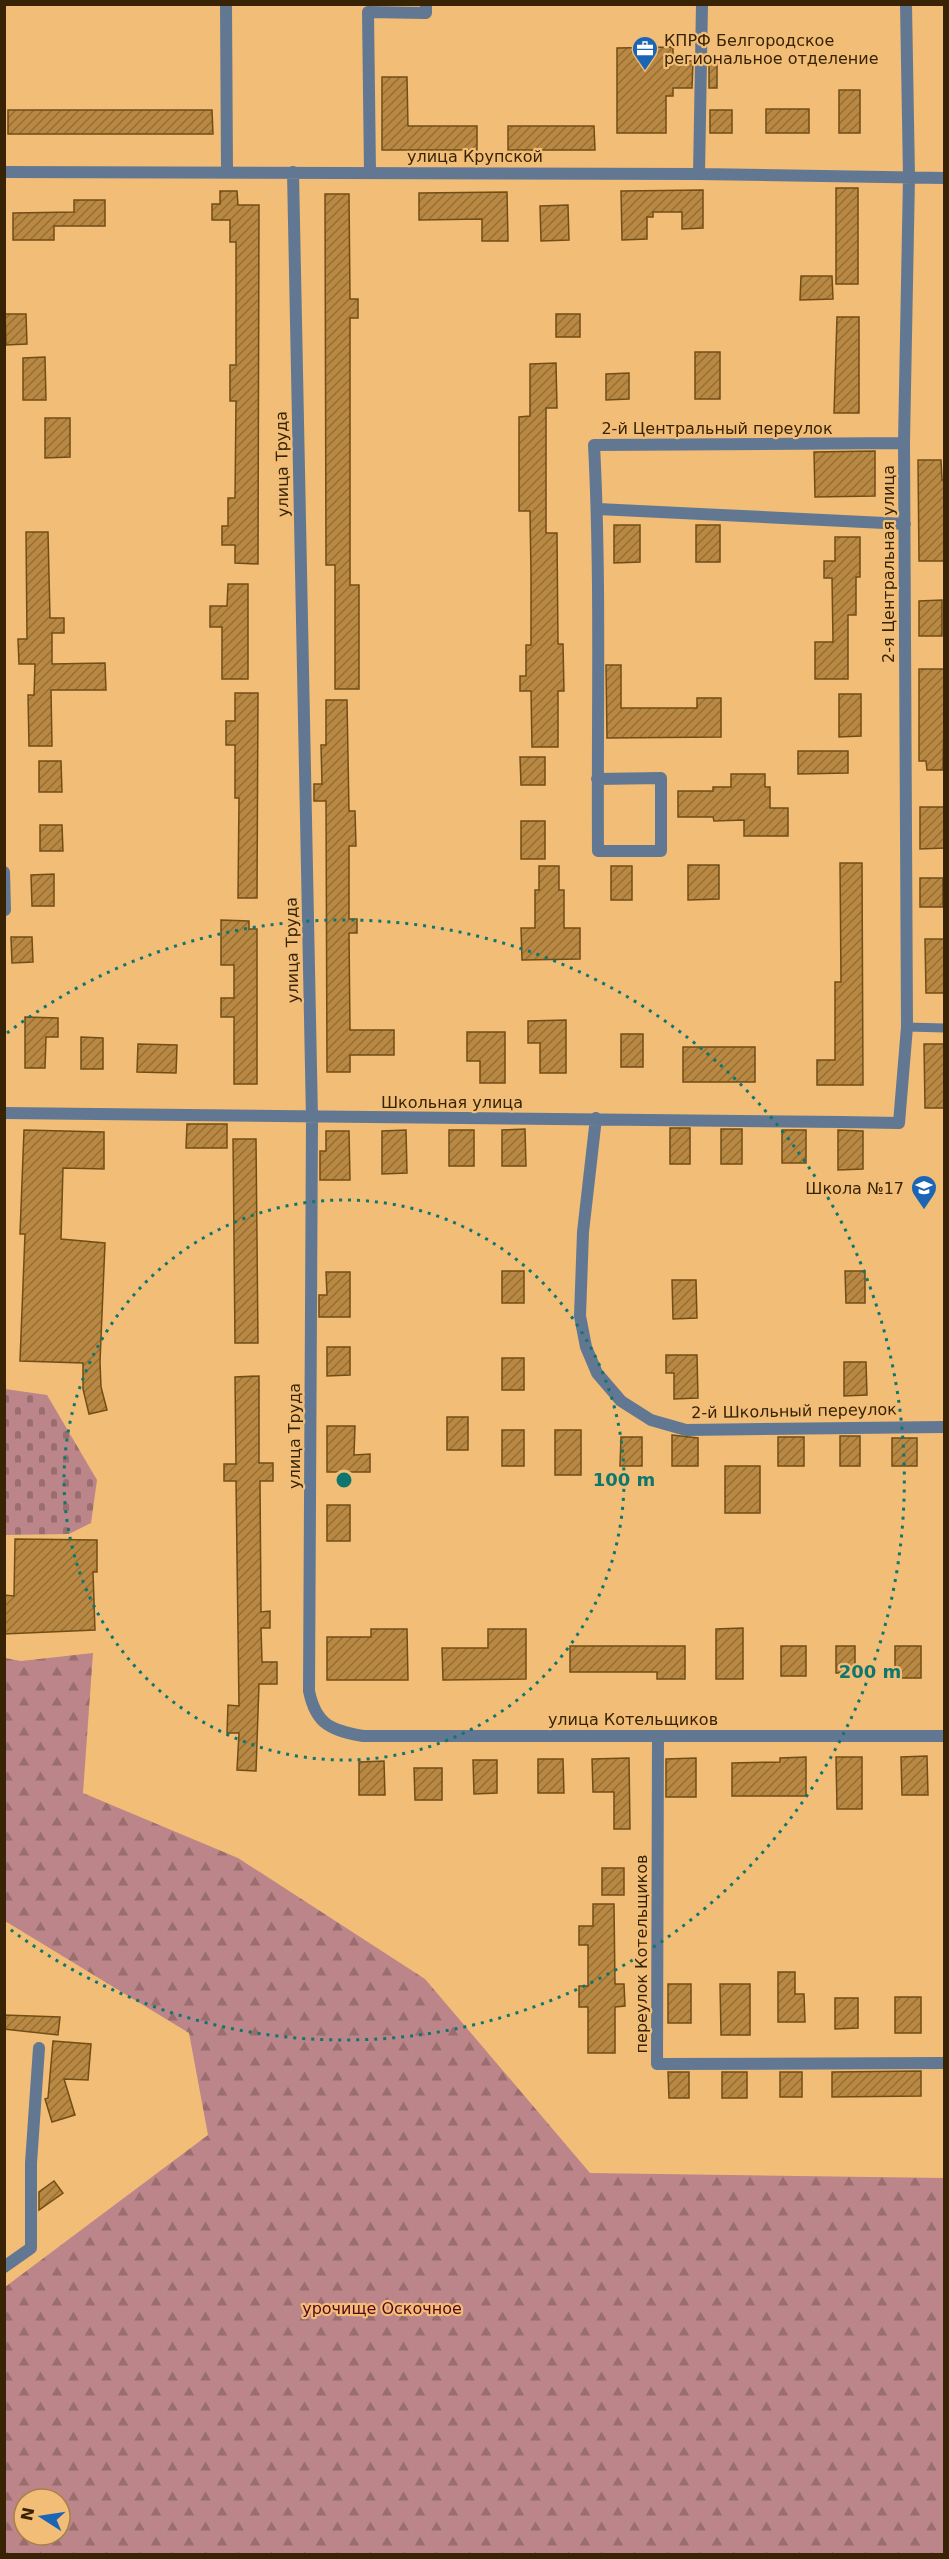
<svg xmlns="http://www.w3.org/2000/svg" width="949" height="2559" font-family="'DejaVu Sans',sans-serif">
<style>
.forest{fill:url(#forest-firs);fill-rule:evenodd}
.cemetery{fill:url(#cemetery-stones)}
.building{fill:url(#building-hatch);stroke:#724e17;stroke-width:1.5}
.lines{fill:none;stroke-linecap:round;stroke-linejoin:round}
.service{stroke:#627892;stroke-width:9}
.minor{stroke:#627892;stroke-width:12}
.ring{fill:none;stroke:#0f766e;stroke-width:3;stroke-dasharray:3 6}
.labels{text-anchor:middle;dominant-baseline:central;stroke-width:4.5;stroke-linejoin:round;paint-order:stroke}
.poi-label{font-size:16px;fill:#382405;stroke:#f1bd77;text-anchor:start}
.street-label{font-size:16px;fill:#382405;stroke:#f1bd77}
.park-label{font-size:16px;fill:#57051b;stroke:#f1bd77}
.centre{fill:#0f766e;stroke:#f1bd77;stroke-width:3}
.ring-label{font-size:18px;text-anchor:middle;font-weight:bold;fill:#0f766e;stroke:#f1bd77;stroke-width:4.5;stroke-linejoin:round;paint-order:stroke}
</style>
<defs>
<pattern id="forest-firs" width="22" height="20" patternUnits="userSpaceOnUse" patternTransform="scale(1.5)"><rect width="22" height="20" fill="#bc858a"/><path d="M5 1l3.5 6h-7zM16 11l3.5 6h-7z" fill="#9a6d6f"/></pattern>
<pattern id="cemetery-stones" width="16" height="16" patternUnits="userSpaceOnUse" patternTransform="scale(1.5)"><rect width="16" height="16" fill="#bc858a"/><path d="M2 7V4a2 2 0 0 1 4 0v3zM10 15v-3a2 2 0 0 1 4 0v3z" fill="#9a6d6f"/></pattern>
<pattern id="building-hatch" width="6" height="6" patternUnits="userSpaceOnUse" patternTransform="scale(1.5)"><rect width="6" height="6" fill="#b98842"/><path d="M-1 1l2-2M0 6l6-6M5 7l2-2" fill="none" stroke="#976f35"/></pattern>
</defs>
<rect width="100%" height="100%" fill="#f1bd77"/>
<path class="forest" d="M93,1653l-10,140 155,65 187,121 165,194 354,5v376h-939v-267l203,-152 -19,-102 -184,-112v-263l16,3zM24,2499h36v36h-36z"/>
<path class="cemetery" d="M5,1389l42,6 50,85 -6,43 -22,11 -64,1z"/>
<path class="building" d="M673,47v14h20l-1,27h-19v8h-7v37h-49v-85z
M709,61h8v27h-8z
M382,77h25l1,49h69v24h-95z
M839,90h21v43h-21z
M766,109h43v24h-43z
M8,110h204l1,24h-205z
M710,110h22v23h-22z
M508,126h86l1,24h-87z
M836,188h22v96h-22z
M703,190v38l-21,1v-17h-29v5h-6v22l-25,1 -1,-49z
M220,191h17l1,14h21l-1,359 -23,-1v-18h-13v-19h6v-28h7l1,-97h-6v-36h6v-123h-6v-22h-18v-16h8z
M507,192l1,49h-26v-22l-63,1v-27z
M325,194h24l1,105h8v19h-8v267h9v104h-24v-124h-9z
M74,200h31v26h-51v14h-41v-27l61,-1z
M568,205l1,35 -28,1 -1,-35z
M801,276h31l1,23 -33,1z
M5,314h21l1,30 -21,1z
M556,314h24v23h-24z
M837,317h22v96h-25z
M695,352h25v47h-25z
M45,357l1,43h-23v-42z
M556,363l1,45h-11v125h11l1,111h5l1,47h-6v56h-26l-1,-56h-11v-15h6v-31h5v-71l-1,-63h-11v-94l11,-1v-52z
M629,373v26l-23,1v-26z
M45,418h25v39l-25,1z
M875,451v45l-60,1 -1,-45z
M918,460h23l1,20h3v81h-26z
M614,525h26v37l-26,1z
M696,525h24v37h-24z
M26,532h22l2,86h14v15h-12v31l53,-1 1,27h-55l1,56h-23l-1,-51h6l1,-31h-16l-1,-25h9z
M835,537h25v40h-4v38h-8v64h-33v-37h18l-1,-64h-8v-17h11z
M228,584h20v95h-26v-52h-12v-21h17z
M942,600v36h-23v-35z
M606,665h15v43h76v-10h24v39l-114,1z
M919,669h26l-2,101h-16l-1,-9h-7z
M235,693h23l-1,205h-19l1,-100h-4v-53h-9v-24h9z
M839,694h22v42l-22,1z
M326,700h21l2,111h6l1,35h-7v73h8v14h-8l1,97h44v25h-44v17h-23l-1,-271h-12v-17h8l-1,-39h5z
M798,751h50v22l-50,1z
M520,757h25v28h-24z
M39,761h22l1,31h-23z
M731,774h34v13h5v21h18v28h-44v-16l-30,1 -1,-4h-35v-26h35v-4h18z
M920,807h25v41l-25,1z
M521,821h24v38h-24z
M40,825h22l1,26h-23z
M840,863h22l1,222h-46v-25h18v-78h6z
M688,865h31v34l-31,1z
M539,866h20v24h5v38h16v31l-58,1 -1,-32h14v-38h4z
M611,866h21v34h-21z
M54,874v32h-22l-1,-31z
M920,878h23v29h-23z
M221,920l28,1v8h8v155h-23v-67h-13v-19h13v-33h-13z
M11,937h21l1,25 -21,1z
M925,939h20v54h-19z
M25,1017l33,1v19h-12l-1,31h-20z
M566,1020v53h-26v-30h-12v-22z
M467,1032h38v51h-25v-22h-13z
M621,1034h22v33h-22z
M81,1037l22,1v31h-22z
M138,1044l39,1 -1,28 -39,-1z
M924,1044h21v64h-20z
M683,1047h72v35h-72z
M187,1124h40v24h-41z
M670,1128h20v36h-20z
M525,1129l1,37h-24v-36z
M721,1129h21v35h-21z
M24,1130l80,2v37l-41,-1 -2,71 44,4 -5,119 1,25 6,23 -18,4 -6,-25v-26l-63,-2 5,-127h-5z
M406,1130l1,43 -25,1v-43z
M449,1130h25v36h-25z
M782,1130h24v33h-24z
M838,1130l25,1v38l-25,1z
M326,1131h23l1,49h-30v-29h6z
M233,1139h23l2,204h-23z
M502,1271h22v32h-22z
M845,1271h20v32h-19z
M326,1272h24v45h-31v-22h8z
M672,1280h24l1,38 -24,1z
M327,1347h23v28l-23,1z
M666,1355h31l1,43 -24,1v-26h-8z
M502,1358h22v32h-22z
M844,1362h22l1,33 -23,1z
M259,1376v87h14v18h-13l1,131 9,-1v17h-9l1,34h15v22h-18l-3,87 -19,-1 2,-37h-12l1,-28 11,1 -3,-225h-12v-17h12l-1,-87z
M447,1417h21v33h-21z
M327,1426h28l-1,29 16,-1v18h-43z
M502,1430h22v36h-22z
M555,1430h26v45h-26z
M672,1435l26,3v28h-26z
M840,1436h20v30h-20z
M621,1437h21v29h-22z
M778,1437h26v29h-26z
M892,1438h25v28h-25z
M725,1466h35v47h-35z
M327,1505h23v36h-23z
M15,1539l82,1v32h-4l2,58 -91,4v-39l10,1z
M743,1628v51h-27v-50z
M371,1629h36l1,51h-81v-43h44z
M488,1629h38v50l-83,1 -1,-32h46z
M570,1646h115v33h-28v-7h-87z
M781,1646h25v30h-25z
M836,1646h19v27h-19z
M895,1646h26v32h-26z
M927,1756l1,39h-26l-1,-38z
M806,1757v39h-74v-33l48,-1v-4z
M836,1757h26v52h-25z
M629,1758l1,71h-16v-37h-21l-1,-33z
M696,1758v39h-30v-38z
M538,1759h25l1,34h-26z
M473,1760h24v33l-23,1z
M384,1761l1,34h-26v-33z
M414,1768h28v32h-27z
M602,1868h22v27h-22z
M593,1904h21l1,80h9l1,22 -10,1v46h-27v-46h-9v-21h9v-41h-9v-19h14z
M778,1972h17v22h9l1,28h-27z
M668,1984h23v39h-23z
M720,1984h30v51h-29z
M895,1997h26v36h-26z
M835,1998h23v30l-23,1z
M4,2015l56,2 -2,18 -54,-6z
M53,2041l38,3 -3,36 -24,-1 11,36 -23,7 -7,-23 3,-1z
M921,2071v25l-89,1v-25z
M668,2072h21v26h-20z
M722,2072h25v26h-25z
M780,2072h22v25h-22z
M54,2181l9,12 -24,17v-18z"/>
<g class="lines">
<path class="service" d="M907,1027l37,1"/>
<path class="minor" d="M226,4l1,168
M4,172l695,2 245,4
M293,172l19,946 -3,573c7,34 22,39 54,45h581
M370,173l-2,-161 58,1v-9
M699,174l3,-170
M598,509l307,15
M597,779l64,-1v73h-63c-1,-135 3,-271 -4,-406l310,-2
M4,872l1,38
M4,1113c299,5 597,5 895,10l8,-96 -3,-584 5,-266 -3,-173
M596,1118l-13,114 -3,84 6,31 11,26 24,28 30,19 35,10 258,-3
M658,1736l-1,328 287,-1
M4,2267l27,-19v-85l8,-115"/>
</g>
<g class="ring">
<circle cx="344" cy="1480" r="280"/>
<path d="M7 1033A560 560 0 1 1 7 1927"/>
</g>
<defs>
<symbol id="office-pin" viewBox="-11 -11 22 30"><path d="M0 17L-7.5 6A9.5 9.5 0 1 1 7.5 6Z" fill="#1a66b5" stroke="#f1bd77"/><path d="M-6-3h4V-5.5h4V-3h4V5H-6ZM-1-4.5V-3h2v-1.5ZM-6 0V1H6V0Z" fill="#fff"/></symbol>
<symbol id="school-pin" viewBox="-11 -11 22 30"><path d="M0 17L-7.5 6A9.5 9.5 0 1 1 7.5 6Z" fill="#1a66b5" stroke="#f1bd77"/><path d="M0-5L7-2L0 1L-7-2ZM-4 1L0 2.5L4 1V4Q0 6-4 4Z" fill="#fff"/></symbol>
</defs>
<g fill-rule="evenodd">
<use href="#office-pin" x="630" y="34" width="30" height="40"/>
<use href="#school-pin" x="909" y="1173" width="30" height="40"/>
</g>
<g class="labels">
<g class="poi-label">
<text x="664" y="40">КПРФ Белгородское<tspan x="664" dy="18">региональное отделение</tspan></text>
<text x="904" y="1188" text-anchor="end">Школа №17</text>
</g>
<g class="street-label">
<text x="475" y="156">улица Крупской</text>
<text x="717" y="428">2-й Центральный переулок</text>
<text transform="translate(282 464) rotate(-91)">улица Труда</text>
<text transform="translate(888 564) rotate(-90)">2-я Центральная улица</text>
<text transform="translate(292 950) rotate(-91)">улица Труда</text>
<text x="452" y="1102">Школьная улица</text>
<text transform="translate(794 1411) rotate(-1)">2-й Школьный переулок</text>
<text transform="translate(294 1436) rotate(-90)">улица Труда</text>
<text x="633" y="1719">улица Котельщиков</text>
<text transform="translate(641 1954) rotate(-90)">переулок Котельщиков</text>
</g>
<g class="park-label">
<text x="382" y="2308">урочище Оскочное</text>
</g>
</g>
<circle cx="344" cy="1480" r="9" class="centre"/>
<g class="ring-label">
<text x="624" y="1486">100 m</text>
<text x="870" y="1678">200 m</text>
</g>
<rect width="949" height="2559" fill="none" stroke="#382405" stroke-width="12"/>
<g transform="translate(42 2517) rotate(282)"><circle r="28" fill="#f1bd77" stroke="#a78049" stroke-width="1.5"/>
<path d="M0-4.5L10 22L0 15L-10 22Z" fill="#1a66b5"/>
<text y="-9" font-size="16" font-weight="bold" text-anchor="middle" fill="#382405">N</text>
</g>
</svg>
